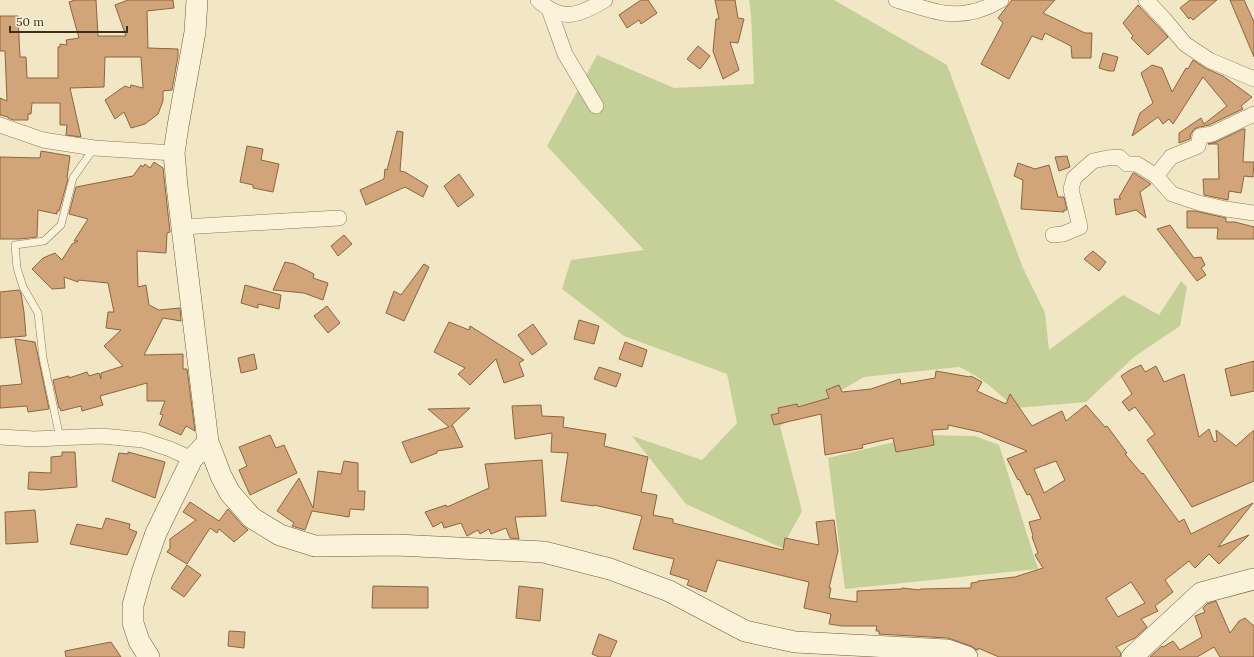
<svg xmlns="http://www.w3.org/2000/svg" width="1254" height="657" font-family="Lora,serif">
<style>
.green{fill:#c5d098}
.building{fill:#d1a579;stroke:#8e643e;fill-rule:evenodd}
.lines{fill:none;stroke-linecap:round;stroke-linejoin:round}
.lane-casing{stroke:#8d795a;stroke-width:8}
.street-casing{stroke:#8d795a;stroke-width:16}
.secondary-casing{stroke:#6f5a3d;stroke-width:22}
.lane{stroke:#fbf3d9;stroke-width:7}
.street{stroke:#fbf3d9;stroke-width:15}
.secondary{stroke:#fbf3d9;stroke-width:21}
</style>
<rect width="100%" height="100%" fill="#f1e7c5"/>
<path class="green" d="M749,0h85l113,65 76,203 22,45 4,37 74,-55 36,20 22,-34 6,6 -7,39 -46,31 -48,45 -71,6c-18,-16 -33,-31 -56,-41l-95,10 -84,49 22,85 -20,37 -96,-44 -54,-68 70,24 35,-37 -10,-49 -103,-38 -62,-47 9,-29 73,-10 -97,-104 50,-91 77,33 80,-4 -3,-69z
M923,435l52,1 24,9 39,124 -193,20 -17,-131z"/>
<path class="building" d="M75,0h21l2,36h28l-11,-31 13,-5h45l1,8 -27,3 1,37 30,1v7l-6,34 -9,1v10l-5,13 -13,10 -14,4 -7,-16 -9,7 -10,-19 20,-14 5,2 1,-3 12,3 -2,-31h-36l-1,30 -34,1 11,49 -15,-2 1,-10h-7v-22h-28l-1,11h-3v6h-15l-5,-2v-1l-8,-2v-17l7,3 -2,-50h-5v-35h18l2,41h6l1,21h31v-31h2v-3l7,1 -1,-5 13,-2 -10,-36z
M641,0h7l9,13 -16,11 -2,-4 -12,8 -8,-13z
M715,0h20l3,18 6,1 -6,24 -8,-1 9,28 -16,9 -10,-28 3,-32h3z
M1012,0h43l-12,13 42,20h7l-1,25h-19l-1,-12 -26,-13 -3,7 -10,-4 -23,43 -28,-15 22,-41 -5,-5z
M1190,0h27l-24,20 -3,-3 -1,2 -9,-11z
M1230,0h14l10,22v35z
M1138,5l30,32 -20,18 -17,-17 2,-2 -10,-13z
M698,46l12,10 -10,13 -13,-10z
M1103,53l15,4 -4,14h-5l-10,-3z
M1193,60l12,8 18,8 29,21 -11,9 2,3 -34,16 -10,2 -5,2 -3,5 -1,5 -11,4v-10l22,-15 3,6 23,-18 -24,-29 -30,47 -4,-5 -6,5 -5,-7 -26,19 8,-23 13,-10 -12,-30 11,-8 10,3 10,24 14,-24 2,1z
M1243,129h2l-2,33h11l-1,15 -9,-1 -3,17 -12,-2 -1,9 -24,-5 -1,-16h16l-1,-35h-10l8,-2z
M397,131l6,1 -3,39 5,1 23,14 -5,11 -18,-10 -39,18 -6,-15 24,-11 1,-10 2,1z
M247,146l16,3 -2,11 18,4 -6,28 -20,-4v-3l-13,-3z
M41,151l29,5 -3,22 1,1 -9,32h-2v3l-19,-4 -1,27 -17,2h-20v-82l40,1z
M1067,156l3,11 -11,4 -4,-14z
M154,162l9,6 7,64 -3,1 -1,20 -29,-2 1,36 8,-2 3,20 10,5 21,-2 1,13 -18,-3 -19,37 39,-1v15h4l8,62 -9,-5 -5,9 -22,-10 4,-10 -3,-1 5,-13h-18v-18l-47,13 3,9 -21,6 -1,-5 -20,5 -1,-3h-1l-6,-28 16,-4v2l18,-6 2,4 10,-3 2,6v-6l22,-7 -19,-20 17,-16 -15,-2 2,-16h6l-6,-29 -30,-3v2l-14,-5 1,11 -13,1 -20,-20 11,-11 12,-5 7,7 10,-16 6,-3h-4l14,-22 -19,-5 7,-27 57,-11 8,-11 2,2 2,-3 5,4z
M1018,163l17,6 14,-4 9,32h6l3,13h-3v2l-43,-3 2,-29 -9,-4z
M1133,173h1l17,11 -11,8 6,26 -10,-8 -20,5 -2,-16h7l-2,-2z
M459,174l15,21 -16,12 -14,-21z
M1187,211h8l31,7v4h9l19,5v12h-37l1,-11h-31z
M1170,225l24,33 7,-1 4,8 -4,3 5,7 -9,6 -40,-52z
M344,235l8,9 -14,12 -7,-10z
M1093,251l13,11 -7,9 -15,-12z
M285,262l9,2 20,10 -1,4 15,5 -5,17 -19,-7 -31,-3z
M424,264l5,3 -25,54 -18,-8 8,-22 7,4z
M245,285l36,10 -2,14 -21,-5v4l-17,-5z
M19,290l2,3 3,19 2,24 -26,2v-46z
M327,306l13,17 -12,10 -14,-17z
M579,320l20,6 -5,18 -20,-5z
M449,322l20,8 1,-4 54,34 -5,3 5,13 -20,7 -8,-24 -26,26 -12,-11 7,-6 -31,-16z
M533,324l14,20 -15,11 -14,-20z
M15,339l20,3 14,67 -21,3 -1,-6 -27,2v-22l22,-2z
M625,342l22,8 -5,17 -23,-8z
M254,354l3,15 -16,4 -3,-15z
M1254,361v30l-23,5 -6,-27z
M1141,365l4,7 11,-6 8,16 20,-8 15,63 10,-8 5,13 3,-1 -1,-11 20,16 18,-16v51l-62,26 -45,-67 8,-6 -20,-27 -6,4 -7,-9 10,-8 -11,-18 9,-6z
M599,367l22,7 -5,13 -22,-8z
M936,371l34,6 1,-1 11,6 -5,9 29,13 4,-10 22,32 30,-15 4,10 20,-16 19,22 2,-1 20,27 -2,1 17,20 1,-1 36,49 5,-3 7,15 62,-31 -35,44 31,-12 -30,29 -10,-10 -14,14 -6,-7 -24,19 8,12 -18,14 3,5 -17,8 6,8 -12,11 -19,9 5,6 -1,4h-121l-21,-9v2h-1l-6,-4 -23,-8 -69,-4v-3h-3l1,-5h-35l-13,-2 2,-10 -27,-6 5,-26 -92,-22 -11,32 -19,-7 2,-5 -19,-6 4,-15 -41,-10 9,-33 -48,-11v1l-33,-5 7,-48 -17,-1 1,-19 -37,6 -3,-33 29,-1 1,11 22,1 -1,10 43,7 -2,12 44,11 -7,35 16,3 -4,20 20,4v4l110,27 2,-12 34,7 -3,-23 18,-2 4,31 -9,37h2l-2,10 28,4v-11l45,-2v-1l18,2v-1l51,-1v-5l7,-1v-1l37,-4 28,-9 -8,-13 3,-2 -6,-16 1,-1 -4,-14 12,-3 -11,-25 -3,1 -8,-16 -1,1 -11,-21 20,-8 -47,-19 -32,-7v4l-16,1 2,15 -38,7 -3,-14 -31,7 1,3 -38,7 -4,-41 -47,11 -3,-10 8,-2 -1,-5 19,-4 1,3 31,-9 -3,-8 13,-5 3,7 29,-3 29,-10 1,5 34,-6zM1056,461l9,19 -21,13 -10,-24zM1131,582l14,21 -27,14 -12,-19z
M470,408l-19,18h2l10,21 -26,4v2l-26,10 -9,-21 47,-15 -21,-18z
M270,435l6,13 8,-3 13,28 -47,22 -11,-25 8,-4 -8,-19z
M62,452h13l2,35 -35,3 -14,-1 1,-17 22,1v-16l11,-1z
M128,452l37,10 -10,36 -43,-17 7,-28 9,1z
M542,460l4,56 -31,1 4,22 -9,-1 -4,-10 -15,6 -2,-5 -9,5 -2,-4 -11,6 -6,-13 -17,5 -2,-6 -9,5 -8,-15 21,-7 1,2 42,-19 -4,-24z
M344,461l14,2v28h7l-1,19 -14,-1 -1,8 -37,-6 -7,19 -13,-4 2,-3 -17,-12 22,-33 14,30 5,-37 23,3z
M190,502l29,19 9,-12 15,17 5,4 -14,12 -15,-13 -2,4 -7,-5 -23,36 -20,-12 3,-4v-9l26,-19 -13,-8z
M35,510l3,32 -32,2 -1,-32z
M106,518l24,6 -1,5 8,3 -10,23 -57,-11 7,-20 25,5z
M187,565l14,10 -17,22 -13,-9z
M373,586l55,1v21h-56z
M519,586l24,3 -3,32 -24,-3z
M1216,601l14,32 9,-12 6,-3 9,8v31h-34l-6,-10 -17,10h-47l12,-11 1,1 10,-6 7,9 22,-13 -7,-21 10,-4 -2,-4 4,-4z
M229,631l16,1 -1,16 -16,-2z
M599,634l18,7 -7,16h-11l-7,-3z
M111,642l10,15h-55l-1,-6z"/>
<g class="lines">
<defs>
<path id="lane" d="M60,438l-17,-80 -5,-45 -15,-26 -6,-19 -2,-23 29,-4 17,-16 12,-47 21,-30"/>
<path id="street" d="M538,0c24,23 42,15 67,0
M896,0c15,4 34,11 48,13 20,3 40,-3 57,-13
M1146,0l18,19 21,25 24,16 45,19
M549,9l16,45 31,52
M0,125l43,15 51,8 80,5
M1156,176l15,-19 27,-11 2,-10 12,-2 42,-20
M182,227l157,-9
M1053,235l10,-1 17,-7 -9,-38 3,-11 19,-17 14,-3 12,-1 8,7h10l19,12 16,18 27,9 27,6 28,4
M0,437l34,2 68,-3 41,4 27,9 22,10"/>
<path id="secondary" d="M197,0l-2,32 -17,94 -4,27 3,33 31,256 13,34 9,17 22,25 28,17 35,11 81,-1 148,7 66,17 59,22 76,40 50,11 152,8 20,7
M149,657l-10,-16 -6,-18v-18l9,-32 14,-40 36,-74 16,-17
M1132,657l69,-64 53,-14"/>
</defs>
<use href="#lane" class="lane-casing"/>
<use href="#street" class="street-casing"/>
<use href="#secondary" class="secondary-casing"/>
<use href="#lane" class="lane"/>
<use href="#street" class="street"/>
<use href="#secondary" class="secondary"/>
</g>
<path d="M10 26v6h117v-6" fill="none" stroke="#3c2f1e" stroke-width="2"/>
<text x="16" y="26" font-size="12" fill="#3c2f1e" stroke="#f8f1d5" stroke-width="3" paint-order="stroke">50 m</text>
</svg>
